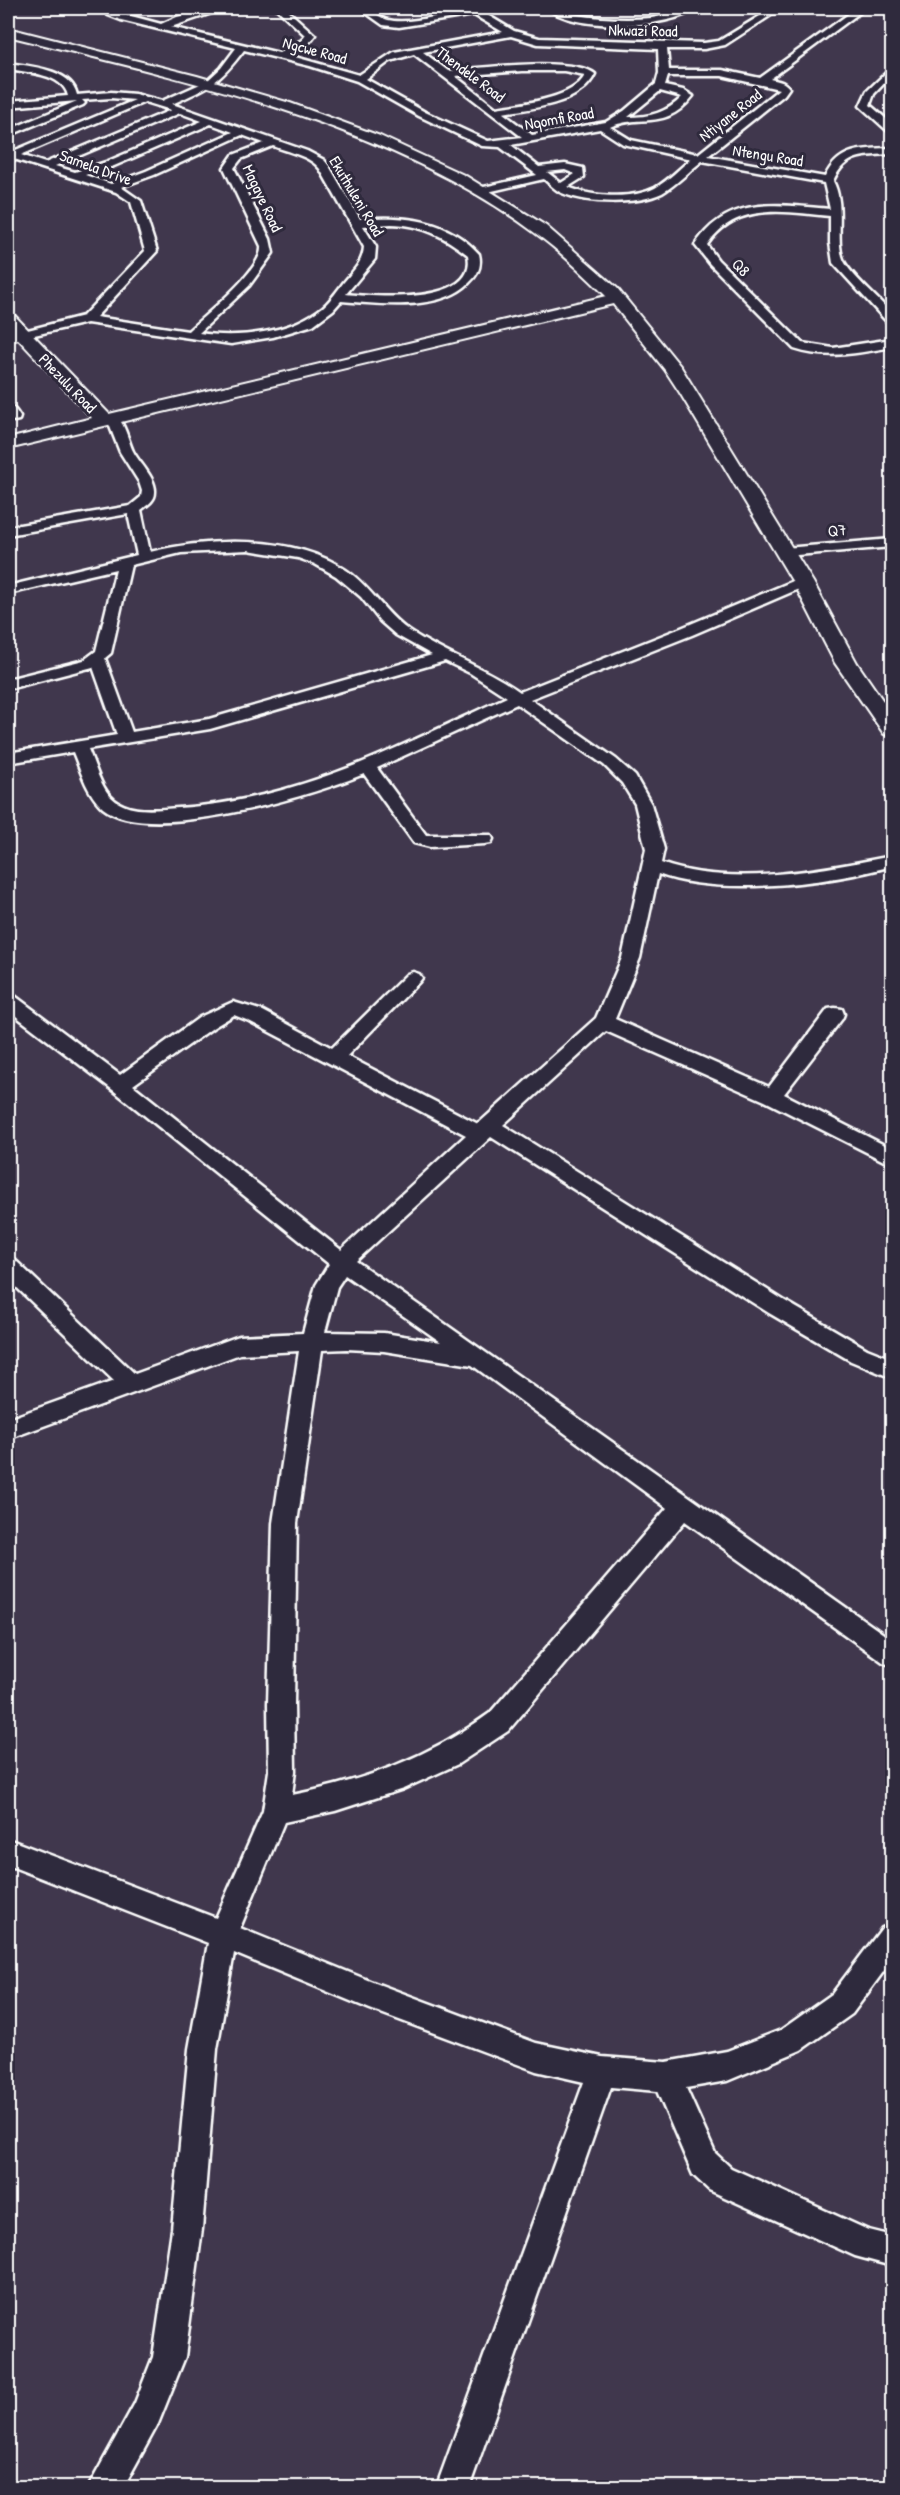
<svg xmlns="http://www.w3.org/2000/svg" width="900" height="2495" font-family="'Patrick Hand',sans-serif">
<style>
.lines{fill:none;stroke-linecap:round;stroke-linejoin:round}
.street-casing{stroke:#fff;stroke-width:5}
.secondary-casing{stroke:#fff;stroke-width:4}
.street{fill:#2f2a3d;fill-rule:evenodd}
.secondary{fill:#2f2a3d;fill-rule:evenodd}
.labels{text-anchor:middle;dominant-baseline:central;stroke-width:6;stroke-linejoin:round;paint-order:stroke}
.far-street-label{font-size:16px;fill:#fff;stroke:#2f2a3d}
</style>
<rect width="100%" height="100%" fill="#40374d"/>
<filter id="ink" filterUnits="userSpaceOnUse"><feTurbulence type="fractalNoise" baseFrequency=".0167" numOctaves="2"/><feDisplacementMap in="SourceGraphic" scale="12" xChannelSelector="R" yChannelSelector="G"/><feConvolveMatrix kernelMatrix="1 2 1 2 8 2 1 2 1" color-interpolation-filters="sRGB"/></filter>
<g filter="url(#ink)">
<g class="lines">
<defs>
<path id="street" d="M108,8h8v4l45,12 16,-7 33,-9h12l-1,2 -50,17 108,26 23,-13 3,-5 -29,-27h9l30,27 -7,9 -20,11 71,20 35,-23 109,-20 -29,-17 -75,12 -16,-2 -24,-17c15,0 17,9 29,12 21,5 57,-6 79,-10l-2,-2h38l-1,2 -18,3 30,18 25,7 165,5 15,-2 54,-33h9l-57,37 -21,4h-37l2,21h53l38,8 97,-70h9l-96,71c8,2 14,2 19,9l-5,7 -76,61 117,21c14,-30 38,-28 67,-29v6c-28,2 -46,-1 -59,27 14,26 0,62 12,82 9,15 34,36 47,51v9h-4l-55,-60 -3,-20v-27c-45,-4 -94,-15 -123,29l11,15 84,83 31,5 59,-9v8c-33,6 -65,13 -98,2l-84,-85 -15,-19c34,-51 83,-40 135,-36l-6,-26 -122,-22c-13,10 -26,24 -40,32 -25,12 -74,11 -100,0 -7,-3 -12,-9 -18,-14l-65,15 -4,-1v-4l62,-14 -37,-28 -18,-1 -63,-30 -62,-35 -47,-15 -66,-16c-26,34 -34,37 -72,54l135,47 17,9 5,6 31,53c43,-4 88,0 119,35 3,12 -1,21 -10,29 -29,29 -91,21 -128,18l-8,9 -20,15 -40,12 -42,7 -144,-21 -79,18v-6l75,-19 62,-65 -14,-49 -15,-10 -108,-35v-6l3,1 124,-52 -24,-2 -29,2 3,3 -2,2 -75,31v-6l69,-29 -69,6v-6l60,-5c-4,-22 -42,-24 -60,-27v-6c21,3 64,6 69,32l34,-3 24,2 27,7 45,-20 14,-13 15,-20 -115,-28 -13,-5zM511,36l27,8 120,5 1,24 -3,11 -32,27 -18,11 -74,13 -29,-22c29,-5 78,-8 92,-39 -22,-18 -117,-6 -147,-3l-25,-19zM414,54l108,83 -34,4 -63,-29 -59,-33 24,-18zM522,71h42l21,4c-11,24 -65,29 -89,33l-41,-32zM668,76h54l57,13 -81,65 -67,-14 -21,-13c32,-14 55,5 83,-31l-10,-6 -18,-4zM660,91l22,6c-15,16 -33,20 -54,20zM145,102l26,8 -126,53 -24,-8zM180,113l22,8 -96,41 -31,10 -20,-6zM211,124l22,8 -87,39 -35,13 -26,-9 29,-9zM600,129l23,15 68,15c-11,9 -23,22 -36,29 -24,12 -63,9 -87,-1l16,-10 -1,-9 -18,-4 -26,3 -28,-22zM242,135l22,8 -31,12 -9,13 37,78c3,23 -56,69 -73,85l-92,-14 61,-66 -16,-50 -20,-14 33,-12zM273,146c16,6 37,10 47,23l44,78c-1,15 -10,23 -20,35 -6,8 -13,18 -21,25 -32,26 -83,32 -124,26l50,-47 24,-33 -3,-14 -36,-71 7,-9zM565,170l10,4 -14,9 -14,-11zM391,224c31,1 53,12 77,31 11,51 -94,42 -122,39l29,-35 1,-12 -13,-21z
M547,8c11,-1 19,6 30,7 24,4 50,5 75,3 15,-2 30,-12 44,-10 -26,22 -124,23 -149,0z
M892,67v8l-18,19 -4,11 22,19v11l-32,-29 7,-15z
M8,405c6,2 9,7 12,12l-1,3 -5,1 -6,-4z
M113,415c11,3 15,26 20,36 6,12 23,27 22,41 0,9 -8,13 -14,18l9,42c59,-14 143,-18 196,18 24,16 38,43 62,60 35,24 77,37 112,62l161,-64 117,-49h10l2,3 -2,3 -116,50 -162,64 86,60 19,17 16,28 13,45 -3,14c68,25 161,7 231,-7v10c-61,17 -174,31 -234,8l-18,84 -25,61 154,68 59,-78 7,-1 7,1 2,5 -2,5 -58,75 108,55v16l-127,-64 -159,-70 -103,94 282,176 82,48 25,10v19l-41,-17 -82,-48 -278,-176 -135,124 536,379v26l-9,-4 -198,-141 -177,210 -50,33 -55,25 -68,22 -51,11 -44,106 130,53 166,62 66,14 64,5 61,-11 54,-21 51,-36 50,-66 10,-4v36l-40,54 -51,36 -74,31 -41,7 29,65 16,15 137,62 24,6v30l-37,-10 -146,-66 -16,-15 -36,-84 -46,-4 -142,401h-33l148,-406 -48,-11 -166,-62 -136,-56 -17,96 -15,180 -17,128 -27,67 -35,64h-35l47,-85 18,-46 19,-128 17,-180 19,-106 -200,-78v-26l208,79 47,-107 6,-40 -1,-67 5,-181 26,-172 -59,3 -232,85v-20l106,-38 -106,-102v-21l7,2 120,114 104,-38 64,-3 13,-48 13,-21 -216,-174 -105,-80v-15l7,1 105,79 80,-58 33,-15 30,9 69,37 75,-74 6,-2 6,2 3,4 -3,4 -72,74 131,68 118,-106 26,-60 24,-109 -11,-45 -13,-21 -18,-18 -87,-61 -140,64 49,67h65l2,4 -2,4 -6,1 -55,3 -16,-4 -50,-69c-50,21 -215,71 -261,34 -16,-14 -22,-37 -30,-56l-65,11v-10l109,-18 -24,-68 -85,22v-10l76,-19 12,-9 20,-82 -108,25v-8l129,-31 -9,-41 -120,21v-8l122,-21 11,-9 1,-6 -3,-9 -19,-30 -13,-33zM248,550l50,8 17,6 21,12 25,21 19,24 16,14 36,20 -223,64 -77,13 -27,-74 6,-5 20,-88 50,-12zM445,661l25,12 37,24c-110,50 -206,103 -329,111 -18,1 -42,5 -59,-5 -18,-10 -23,-36 -31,-54l122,-20zM234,1015l15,6 217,114 -125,115 -208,-165 81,-58zM345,1275l96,67 -57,-9 -59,-1 12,-45zM347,1349l37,2 88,14 195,143 -177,205c-60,44 -126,68 -198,82l3,-24 -1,-67 3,-181 25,-173z
M892,539v8l-107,9 -7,-4 7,-4z"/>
<path id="secondary" d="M8,28l189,48 93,27 90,33 86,40 80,50 71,62 64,79 132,215 44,81 35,51v22l-8,-2 -49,-71 -38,-74 -117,-196 -15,-23 -52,-66 -605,145v-10l84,-21 -84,-90v-14l6,1 95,99 497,-118c-22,-22 -46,-45 -71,-63 -147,-110 -352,-154 -527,-197z"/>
</defs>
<use href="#street" class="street-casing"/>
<use href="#secondary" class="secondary-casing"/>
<use href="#street" class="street"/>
<use href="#secondary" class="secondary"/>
</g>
</g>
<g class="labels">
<g class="far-street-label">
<text transform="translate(643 30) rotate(1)">Nkwazi Road</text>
<text transform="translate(315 50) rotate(15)">Ngcwe Road</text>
<text transform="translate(471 74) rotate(37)">Thendele Road</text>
<text transform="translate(730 115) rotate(-38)">Ntiyane Road</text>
<text transform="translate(559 118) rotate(-10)">Nqomfi Road</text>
<text transform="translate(768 155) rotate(9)">Ntengu Road</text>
<text transform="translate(96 167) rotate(20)">Samela Drive</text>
<text transform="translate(357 196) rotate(59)">Ekuthuleni Road</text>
<text transform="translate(263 198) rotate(65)">Magaye Road</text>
<text transform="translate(741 267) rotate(46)">Q8</text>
<text transform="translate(68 383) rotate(46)">Phezulu Road</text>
<text transform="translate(837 530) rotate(-5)">Q7</text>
</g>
</g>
<rect width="900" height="2495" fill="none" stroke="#2f2a3d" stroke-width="30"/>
<rect x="15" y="15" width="870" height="2465" fill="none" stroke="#fff" stroke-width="2" filter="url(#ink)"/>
</svg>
